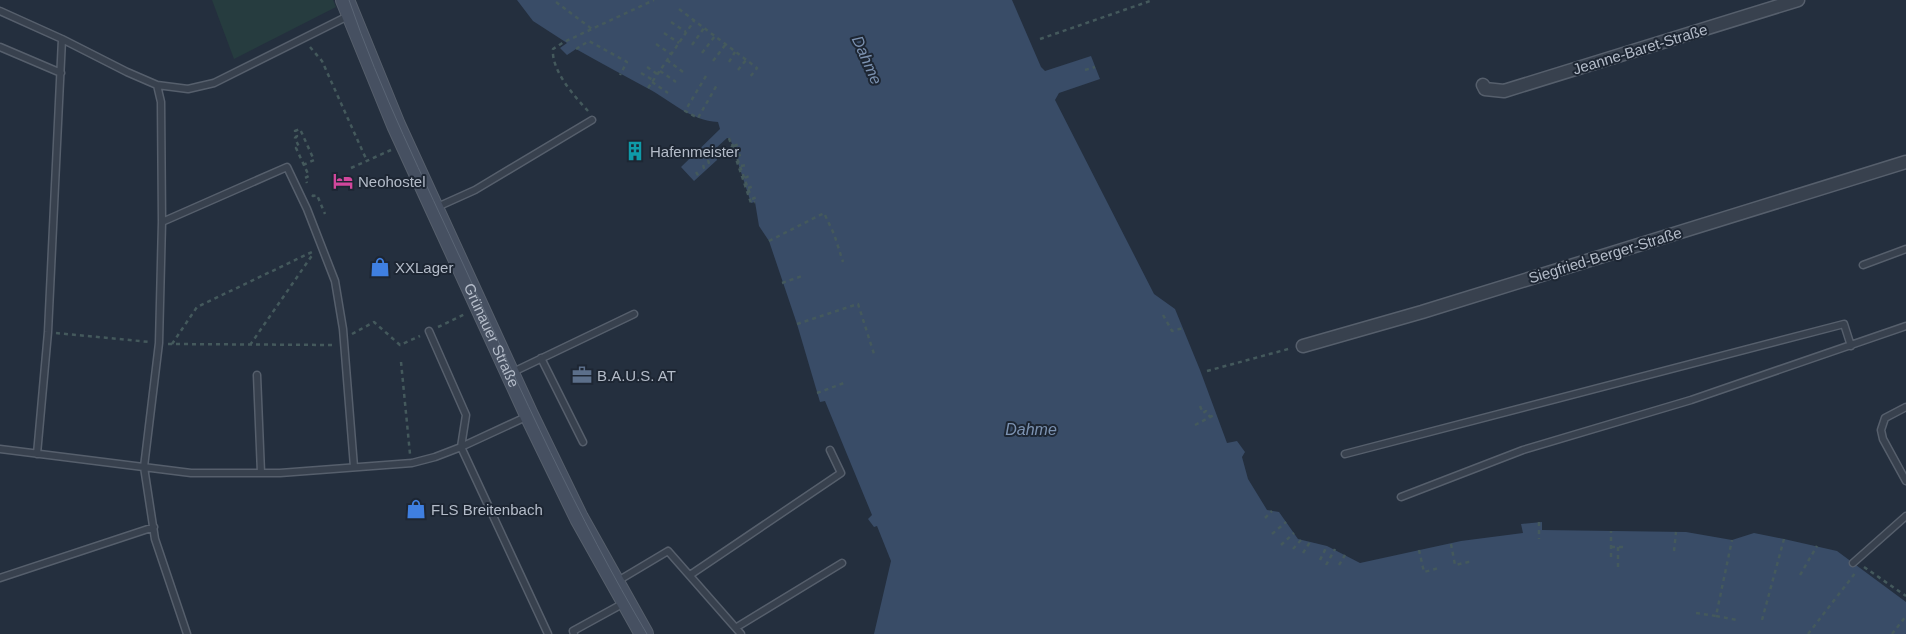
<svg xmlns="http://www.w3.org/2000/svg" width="1906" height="634" font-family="Helvetica,sans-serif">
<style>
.green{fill:#263c3f}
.water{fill:#394c67}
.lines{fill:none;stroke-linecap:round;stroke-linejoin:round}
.service-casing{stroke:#565f6c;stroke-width:9}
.minor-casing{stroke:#565f6c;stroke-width:15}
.secondary-casing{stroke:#565f6c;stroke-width:20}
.path{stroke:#44595c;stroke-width:2.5;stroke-dasharray:4 4;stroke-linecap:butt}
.service{stroke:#38414e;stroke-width:6}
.minor{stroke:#38414e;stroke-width:12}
.secondary{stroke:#465061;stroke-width:18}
.tram{stroke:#5a6575;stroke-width:1}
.labels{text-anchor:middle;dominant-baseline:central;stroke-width:4;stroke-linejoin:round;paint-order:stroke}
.street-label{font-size:15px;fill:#b4bcc9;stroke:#1d2633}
.poi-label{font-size:15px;fill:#b4bcc9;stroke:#1d2633;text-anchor:start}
.water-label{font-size:16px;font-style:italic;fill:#7c92b1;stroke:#1d2633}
</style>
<rect width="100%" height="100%" fill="#242f3e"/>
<path class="green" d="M212,0h121l3,7 -102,52z"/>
<path class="water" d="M517,0h495l29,67 4,4 46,-15 9,23 -41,14 -4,7 99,194 21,15 25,61 27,73 10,-2 8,11 -3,5 6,22 19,31 12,2 19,27 29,7 33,17 101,-22 62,-8 -2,-9 21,-2v8l144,2 46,8 22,-7 30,6 53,12 69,51v32h-1032l17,-73 -14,-35 -3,1 -6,-8 4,-4 -47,-114 -5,1 -23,-78 -28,-83 -10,-15 -4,-24 -4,1 -21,-65h-3l-12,11 2,11 -23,21 -13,-14 39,-38 -2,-7c-27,-1 -48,-22 -71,-34 -24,-13 -48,-26 -71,-39l-9,6 -7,-7 7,-5 -34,-22z"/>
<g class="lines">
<defs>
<path id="service" d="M0,11l62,28 65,33 30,13 31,4 26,-6 136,-68
M0,47l61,26
M157,85l4,17 1,120 -3,121 -15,124 11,72 32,95
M435,208l40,-18 117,-70
M162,222l125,-55 20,42 28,72 8,48 11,138
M1863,265l43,-16
M429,331l37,84 -5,32 87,187
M541,358l42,84
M511,373l123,-59
M257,375l4,98
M1906,407l-21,11 -4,12 2,9 23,42
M0,449l191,24h89l132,-10 23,-6 26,-10 67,-31
M37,454l11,-122 14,-293
M1345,454l499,-130 7,22
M1401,497l122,-47 168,-50 215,-74
M1853,563l53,-47
M690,575l151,-102 -11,-23
M0,578l154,-51
M616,582l52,-31 73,83
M737,627l105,-64
M574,634l-1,-3 51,-28"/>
<path id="minor" d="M1483,85l2,4 19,2 294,-91
M1303,346l119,-34 484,-150"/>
<g id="secondary">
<path id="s1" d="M345,0l51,125 133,290 50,103 65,116"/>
</g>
</defs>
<use href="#service" class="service-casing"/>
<use href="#minor" class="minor-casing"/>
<use href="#secondary" class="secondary-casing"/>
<path class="path" d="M556,2l36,27
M679,9l78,59 -7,9
M671,22l15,10
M664,33l15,10
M1040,39l113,-39
M656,44l15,10
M692,45l12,-17
M310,47l12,14 45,100
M576,49l13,-8 38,21 -7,13
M702,53l13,-17
M667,60l16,12
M713,61l13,-17
M729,62l6,-10
M647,67l10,7
M738,70l8,-10
M1085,70l10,-3
M660,71l16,11
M641,73l12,7
M706,76l-21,35 13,7 20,-35
M652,82l16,11
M648,88l46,-67
M588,111c-14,-15 -37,-41 -35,-62l11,-7 90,-42
M729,138l22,65 4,-1
M732,144l18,50
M734,146l5,-2
M737,156l6,-2
M708,160l2,7
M303,165l11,-5 -14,-31 -5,2 2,5 -2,2 4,9 -3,1 13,28 -4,2 2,5
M703,165l2,6
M741,166l5,-1
M351,168l40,-18
M696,172l3,5
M745,178l6,-3
M748,188l6,-2
M312,195l1,1 4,-1 8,19
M752,199l5,-2
M769,241l55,-28 10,21 9,28
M782,283l20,-7
M1163,315l9,16 11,-3
M797,324l61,-20 17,53
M438,327l27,-13
M56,333l94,9
M352,334l22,-12 26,23 20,-9
M168,344l167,1
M172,344l25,-37 117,-56
M250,345l63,-91
M401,362l9,92
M1207,371l85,-23
M817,393l27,-10
M1200,406l3,7 3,-2 4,6
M1195,425l21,-11
M1265,518l7,-7
M1539,522v17
M1272,534l14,-12
M1451,544l4,21 18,-4
M1281,545l13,-12
M1611,547h16
M1618,547v24
M1293,549l8,-9
M1419,550l5,22 15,-4
M1674,551l2,-19
M1303,553l7,-11
M1611,557v-26
M1320,560l7,-14
M1326,565l9,-16
M1339,565l6,-10
M1864,567l42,29
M1800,575l17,-29
M1696,613l20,3 16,-76
M1716,616l21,4
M1762,620l22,-81
M1808,634l48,-62
M1892,634l14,-18"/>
<use href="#service" class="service"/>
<use href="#minor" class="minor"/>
<use href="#secondary" class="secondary"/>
<path class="tram" d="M349,0c31,91 75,179 115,266 57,125 113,250 183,368"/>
</g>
<defs>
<symbol id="building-bare" viewBox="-9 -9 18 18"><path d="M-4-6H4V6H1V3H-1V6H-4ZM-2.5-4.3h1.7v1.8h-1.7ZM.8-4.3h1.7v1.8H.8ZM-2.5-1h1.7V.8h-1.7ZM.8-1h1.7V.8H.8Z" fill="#0f9aa8" stroke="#1d2633" stroke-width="2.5" paint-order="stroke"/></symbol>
<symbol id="hotel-bare" viewBox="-9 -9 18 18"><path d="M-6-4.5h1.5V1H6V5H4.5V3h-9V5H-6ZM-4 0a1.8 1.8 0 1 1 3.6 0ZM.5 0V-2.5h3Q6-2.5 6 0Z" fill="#d1479c" stroke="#1d2633" stroke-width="2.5" paint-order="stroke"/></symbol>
<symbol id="shop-bare" viewBox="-9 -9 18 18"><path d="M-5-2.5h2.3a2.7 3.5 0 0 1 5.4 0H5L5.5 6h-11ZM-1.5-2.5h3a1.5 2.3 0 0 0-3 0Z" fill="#3f7fe0" stroke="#1d2633" stroke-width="2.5" paint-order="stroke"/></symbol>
<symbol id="office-bare" viewBox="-9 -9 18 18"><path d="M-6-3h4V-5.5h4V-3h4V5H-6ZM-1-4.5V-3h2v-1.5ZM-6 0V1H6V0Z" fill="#5c6f8a" stroke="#1d2633" stroke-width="2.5" paint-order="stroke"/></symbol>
</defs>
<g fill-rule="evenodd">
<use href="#building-bare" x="621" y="137" width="28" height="28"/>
<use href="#hotel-bare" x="329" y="167" width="28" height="28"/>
<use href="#shop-bare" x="366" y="253" width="28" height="28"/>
<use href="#office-bare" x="568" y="361" width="28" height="28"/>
<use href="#shop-bare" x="402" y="495" width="28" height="28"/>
</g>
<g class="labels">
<g class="street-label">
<text transform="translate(1640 49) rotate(-17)">Jeanne-Baret-Straße</text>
<text transform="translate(1605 255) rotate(-17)">Siegfried-Berger-Straße</text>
<text stroke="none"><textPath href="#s1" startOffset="366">Grünauer Straße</textPath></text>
</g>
<g class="poi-label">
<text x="650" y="151">Hafenmeister</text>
<text x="358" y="181">Neohostel</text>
<text x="395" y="267">XXLager</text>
<text x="597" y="375">B.A.U.S. AT</text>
<text x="431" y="509">FLS Breitenbach</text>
</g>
<g class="water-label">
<text transform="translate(867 60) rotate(66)">Dahme</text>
<text x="1031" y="429">Dahme</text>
</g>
</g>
</svg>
